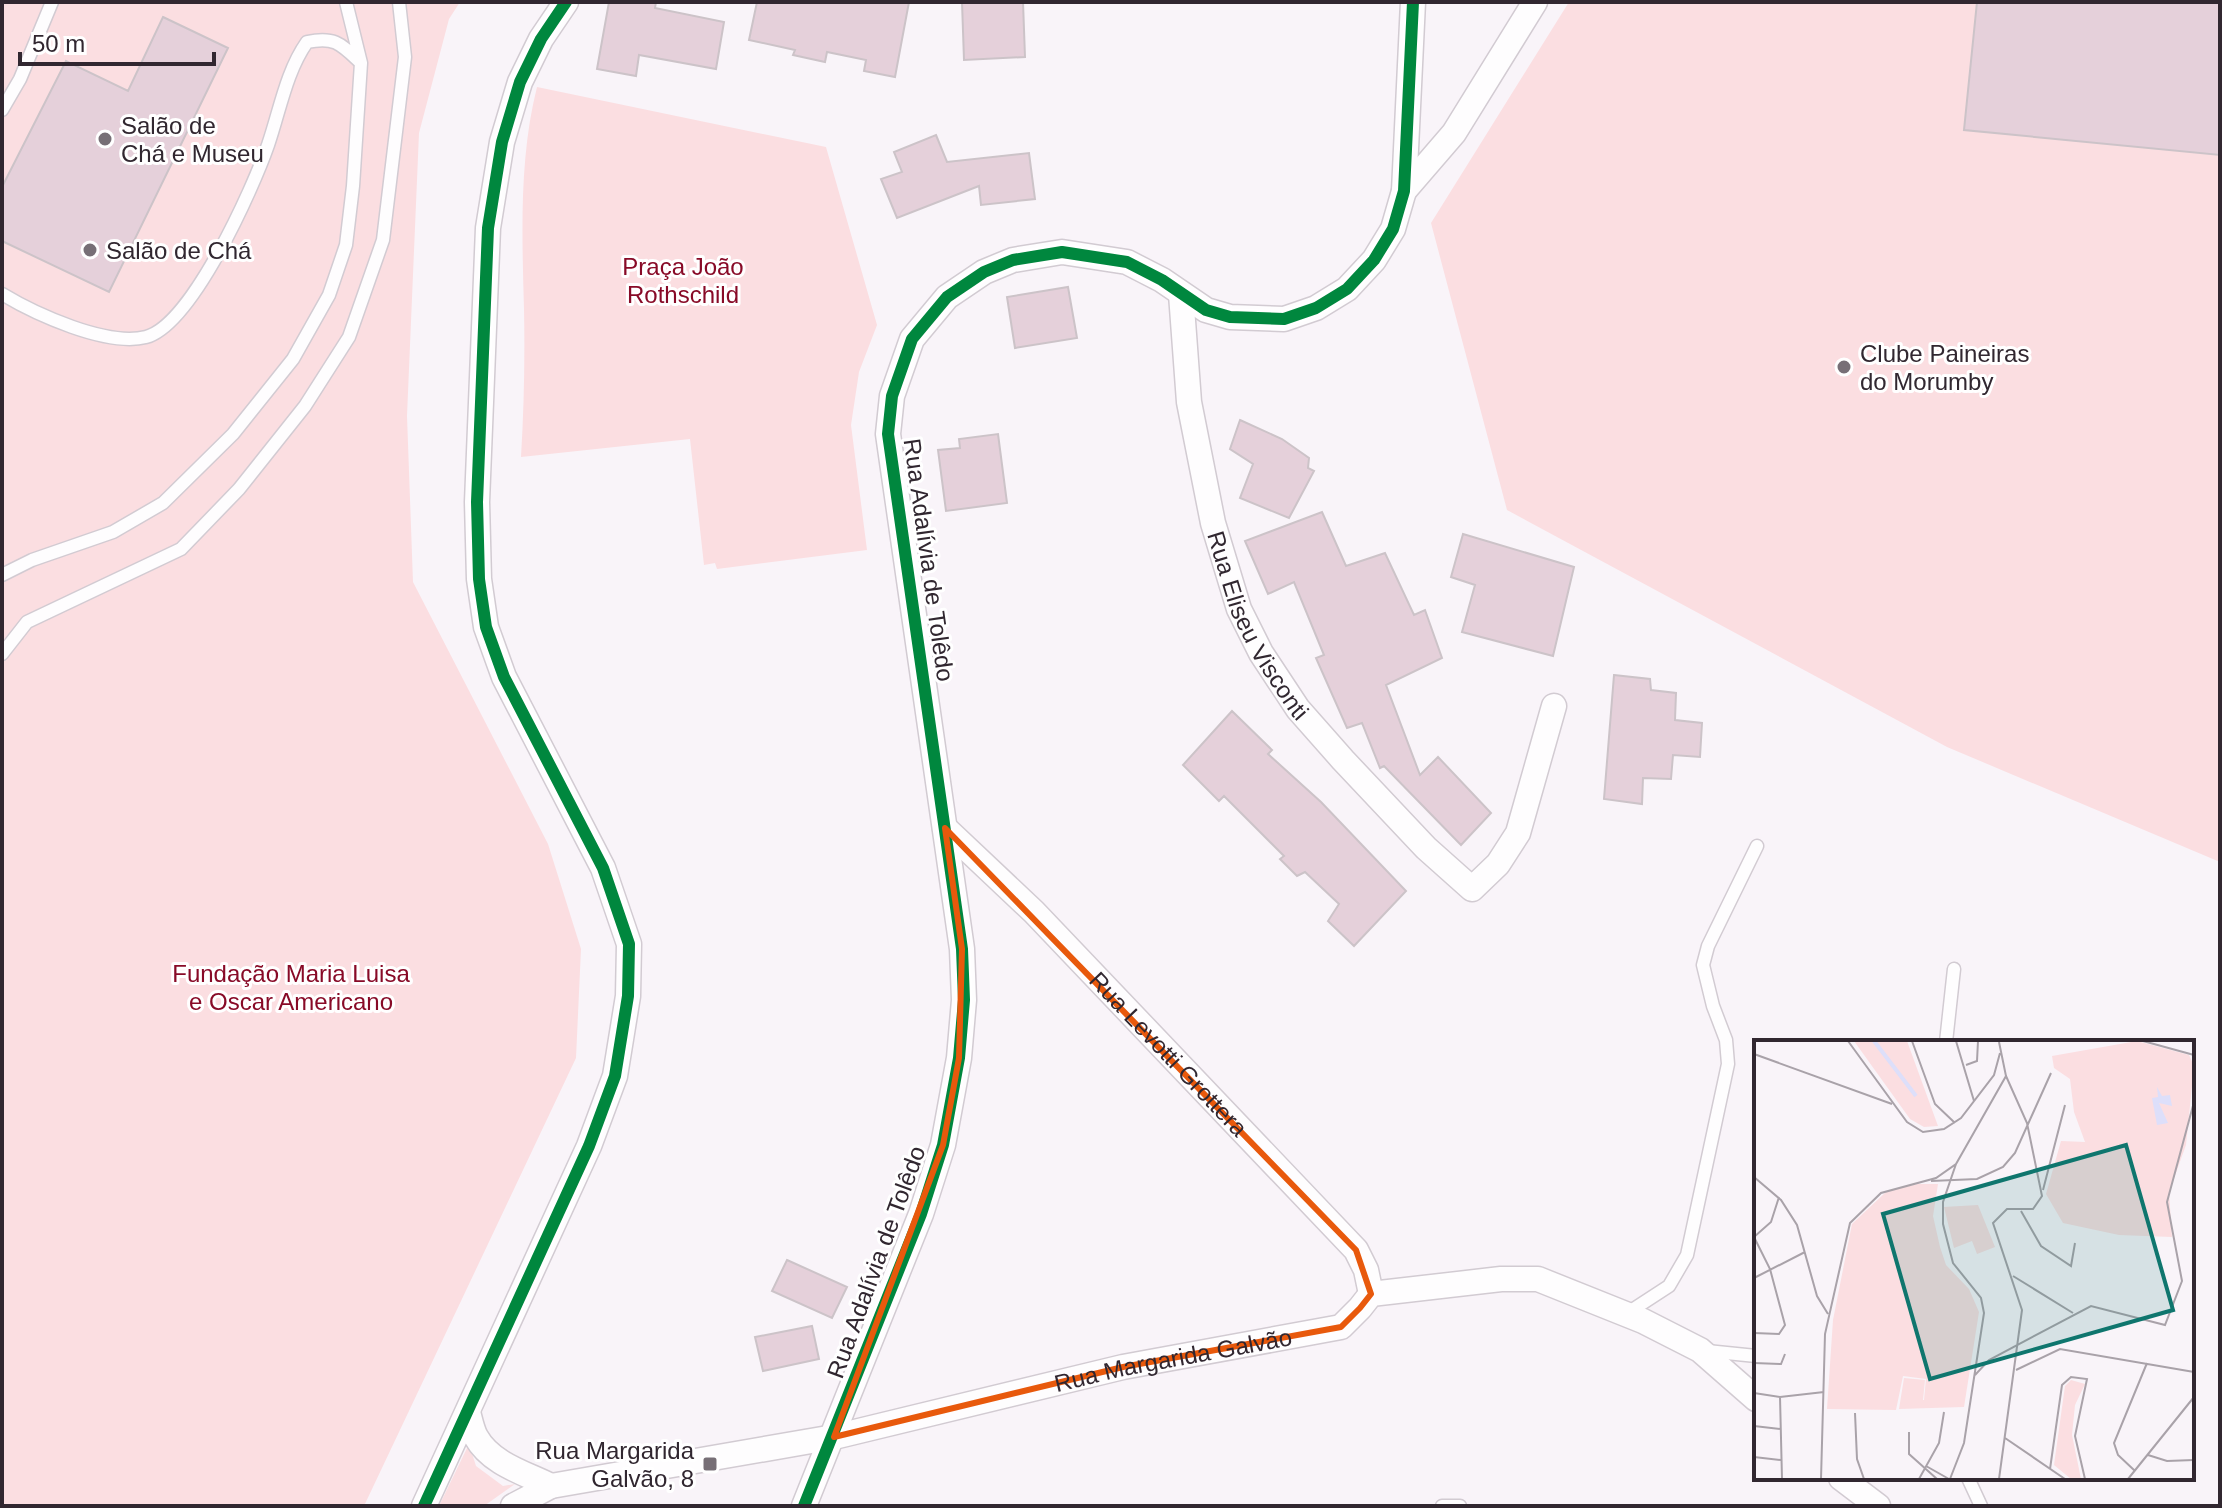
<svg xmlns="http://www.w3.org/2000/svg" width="2222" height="1508" font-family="Helvetica,sans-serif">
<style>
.green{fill:#fbdee1}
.building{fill:#e5d0da;stroke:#ccc3c8;stroke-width:2}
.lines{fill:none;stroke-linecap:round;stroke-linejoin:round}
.service-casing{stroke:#d2cbd2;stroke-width:15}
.minor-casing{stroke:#d2cbd2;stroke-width:27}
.service{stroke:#fefdfe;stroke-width:12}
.minor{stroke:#fefdfe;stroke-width:24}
.cycleway-casing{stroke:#fff;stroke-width:17}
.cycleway{stroke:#00873e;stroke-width:12}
.marked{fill:none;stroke:#e8590c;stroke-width:6;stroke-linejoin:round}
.poi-dot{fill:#776f76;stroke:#fff;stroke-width:3}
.labels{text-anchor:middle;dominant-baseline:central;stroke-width:6;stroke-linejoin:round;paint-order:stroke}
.poi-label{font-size:24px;fill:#312730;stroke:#fff;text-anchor:start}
.park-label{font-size:24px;fill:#880a27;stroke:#fff}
.street-label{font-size:24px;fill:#312730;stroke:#fff}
.inset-river{fill:none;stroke:#dddffa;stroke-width:4}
.inset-road{fill:none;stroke:#a9a2a9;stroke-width:2}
.view{fill:#0f766e;fill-opacity:0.15;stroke:#0f766e;stroke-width:4}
.inset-edge{fill:none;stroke:#312730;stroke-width:4}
</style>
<rect width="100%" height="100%" fill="#f9f4f9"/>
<path class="green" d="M2,2h458l-11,17 -30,114 -12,283 6,166 135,262 33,105 -5,109 -212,448h-362z
M1569,2h651v860l-273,-115 -440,-237 -76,-287z
M537,87l289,60 51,178 -18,47 -8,53 16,125 -150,19 -2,-6 -11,2 -14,-126 -169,18c3,-49 4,-99 3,-148 -2,-73 -5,-151 13,-222z
M469,1444l7,22 27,20 12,-2 -31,22h-45z"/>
<path class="building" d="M609,2h47l-1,6 69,14 -8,47 -77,-14 -3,21 -39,-7z
M757,2h152l-14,75 -31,-6 2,-11 -39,-8 -2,10 -32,-7 2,-5 -46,-10z
M962,2h61l2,55 -61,3z
M1977,2h243v153l-256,-25z
M163,17l65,31 -119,244 -107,-51v-54l64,-126 62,30z
M936,135l11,27 82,-9 6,46 -54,6 -2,-19 -82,32 -16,-39 21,-7 -8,-20z
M1068,287l9,51 -62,10 -8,-51z
M1240,420l42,19 27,19 -1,10 6,3 -25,47 -49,-20 13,-34 -23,-15z
M998,434l9,69 -61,8 -8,-61 22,-2 -1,-9z
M1322,512l24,54 39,-13 29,62 11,-5 17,48 -56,27 34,90 18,-18 53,56 -30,32 -77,-79 -4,2 -18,-45 -15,5 -31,-70 8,-3 -30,-73 -26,12 -23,-53z
M1463,534l111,33 -21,89 -91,-24 13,-47 -24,-8z
M1614,675l36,4 1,11 25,3 -1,27 27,3 -2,34 -27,-2 -2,24 -28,-1 -1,26 -38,-5z
M1232,711l40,39 -4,4 53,48 85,89 -52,55 -26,-25 11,-17 -34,-32 -8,4 -17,-17 4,-3 -60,-60 -5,5 -36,-36z
M787,1260l60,27 -15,31 -60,-27z
M812,1326l7,33 -56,12 -8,-34z"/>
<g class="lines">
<defs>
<path id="service" d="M346,2l15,61
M2,110l18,-31 32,-77
M2,294c33,20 105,53 144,43 46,-12 107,-149 122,-192 12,-35 18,-73 39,-103 28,-6 34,2 54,21l-8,123 -7,59 -17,50 -36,64 -60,75 -70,69 -50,29 -81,28 -30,15
M2,654l25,-32 154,-73 58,-60 66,-83 44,-69 34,-97 22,-183 -6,-55
M1946,1042l8,-73
M1626,1314l43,-28 18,-31 41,-191 -2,-24 -13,-34 -10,-41 5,-19 49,-100
M1707,1351l49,5
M1968,1478l13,28
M1442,1506h18"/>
<g id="minor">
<path d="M1404,191l50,-58 81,-131"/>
<path id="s1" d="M1181,294l8,108 24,121 26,86 22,44 37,56 45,51 83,88 46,41 26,-25 20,-31 36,-127"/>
<path id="s2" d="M945,828l89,84 322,338 10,20 5,24"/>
<path d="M468,1412c2,7 4,18 8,25 15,27 49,36 75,49"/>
<path d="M1841,1478l37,28"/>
<path d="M424,1506l165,-360 26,-70 13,-80 1,-52 -26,-76 -99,-191 -18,-50 -7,-48 -2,-77 11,-274 14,-86 18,-60 21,-43 25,-37"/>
<path id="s3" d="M513,1506l38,-20 283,-49 289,-70 218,-40 19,-19 11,-14 130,-15h37l105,42 57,29 56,49"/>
<path d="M804,1506l117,-292 22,-69 16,-87 5,-58 -2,-51 -74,-515 4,-38 20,-57 35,-42 37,-25 29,-12 49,-8 65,10 35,18 44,30 24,7 54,2 32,-11 31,-19 27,-29 19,-31 11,-38 9,-189"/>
</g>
</defs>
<use href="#service" class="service-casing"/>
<use href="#minor" class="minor-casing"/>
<use href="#service" class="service"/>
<use href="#minor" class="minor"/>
<defs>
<path id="cycleway" d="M424,1506l165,-360 26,-70 13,-80 1,-52 -26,-76 -99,-191 -18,-50 -7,-48 -2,-77 11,-274 14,-86 18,-60 21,-43 25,-37
M804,1506l117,-292 22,-69 16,-87 5,-58 -2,-51 -74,-515 4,-38 20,-57 35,-42 37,-25 29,-12 49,-8 65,10 35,18 44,30 24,7 54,2 32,-11 31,-19 27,-29 19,-31 11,-38 9,-189"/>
</defs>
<use href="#cycleway" class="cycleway-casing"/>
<use href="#cycleway" class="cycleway"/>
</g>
<path class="marked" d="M945,828l411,422 15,44 -11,14 -19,19 -218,40 -289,70 109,-292 16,-87 3,-109z"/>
<g class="poi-dot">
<circle cx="105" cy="139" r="8"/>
<circle cx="90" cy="250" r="8"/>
<circle cx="1844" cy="367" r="8"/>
<rect x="702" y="1456" width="16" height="16" rx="4"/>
</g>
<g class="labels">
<g class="poi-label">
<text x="121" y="125">Salão de<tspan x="121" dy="28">Chá e Museu</tspan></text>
<text x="106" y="250">Salão de Chá</text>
<text x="1860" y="353">Clube Paineiras<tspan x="1860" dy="28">do Morumby</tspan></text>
<text x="694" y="1450" text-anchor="end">Rua Margarida<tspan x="694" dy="28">Galvão, 8</tspan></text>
</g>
<g class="park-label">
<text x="683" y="266">Praça João<tspan x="683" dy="28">Rothschild</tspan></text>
<text x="291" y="973">Fundação Maria Luisa<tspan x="291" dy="28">e Oscar Americano</tspan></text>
</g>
<g class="street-label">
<text transform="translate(929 560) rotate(82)">Rua Adalívia de Tolêdo</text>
<text stroke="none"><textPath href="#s1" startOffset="344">Rua Eliseu Visconti</textPath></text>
<text stroke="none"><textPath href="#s2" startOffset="318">Rua Levotti Grottera</textPath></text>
<text transform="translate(876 1262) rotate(-70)">Rua Adalívia de Tolêdo</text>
<text stroke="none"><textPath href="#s3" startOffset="678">Rua Margarida Galvão</textPath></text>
</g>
</g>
<g transform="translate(1754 1040)">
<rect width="440" height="440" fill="#f9f4f9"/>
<path d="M100,1h53l31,85 -14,1 -14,-8zM383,1l52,14 5,11 -8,79 -17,47 3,45 -53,-2 -56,-12 -17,-29 15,-53 24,1 -11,-30 -4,-33 -16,-11 -2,-12zM164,144h20l-5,32 7,31 6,18 23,24 10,23 -15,95 -65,2 5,-31 21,2 -2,20h1l2,-21 -23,-3 -7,34 -69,-1 6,-89 19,-96 35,-33zM224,165l17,42 -18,7 -5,-13 -18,7 -10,-41zM317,340l14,4 -10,21 -3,30 9,44h-10l-17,-14 11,-79z" fill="#fbdee1"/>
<path d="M403,47l5,9 8,-1 2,11 -13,-3 9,20 -11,2 -5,-27 6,-1z" fill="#dddffa"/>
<path class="inset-river" d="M120,1l42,55"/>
<path class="inset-road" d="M94,1l59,81 16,10 21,-3 17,-11 33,-43 6,-22M158,1l23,63 20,19M202,1l18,60M389,1l51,14M0,14l138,50M212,25l11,-4 1,-20M0,137l27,23 16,25 20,71 11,18M177,141l46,-2 26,-12 12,-14 36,-80M440,142v29M289,150l22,-85M267,171l20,35 30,20 4,-23M0,197l16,32 15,56 -6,9 -25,-1M0,197l17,-15 8,-25M259,236l60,37M0,238l51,-26M0,323l27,1 4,-10M262,330l44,-21 134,23M221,335l14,-15 102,-54 74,19 17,-44 -15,-79 27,-100M0,353l26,4 44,-5M26,357l2,82M101,373l2,46 7,20M0,386l27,3M155,392v22l28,25M251,398l60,41M394,415l19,6 27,-1M0,417l27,3M172,426l23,13M296,429l12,-84 9,-8 16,2 -12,57 10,43M380,430l-16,-15 -4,-12 33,-80M67,439l4,-145 25,-111 31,-30 55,-15 20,-14 50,-88 -7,-34M165,439l20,-36 5,-31M196,439l14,-36 20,-130 -3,-15 -28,-35 -10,-39v-22l13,-38M245,439l23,-169 -29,-87 14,-14h26l9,-13 -15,-73 -21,-47M374,439l66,-82"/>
<path class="view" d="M372,105l47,165 -243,69 -47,-165z"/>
<rect width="440" height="440" class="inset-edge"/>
</g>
<rect width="2222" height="1508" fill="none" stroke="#312730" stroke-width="8"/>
<path d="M20 52v12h194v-12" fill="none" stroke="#312730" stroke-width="4"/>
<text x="32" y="52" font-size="24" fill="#312730" stroke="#ffffff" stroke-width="6" paint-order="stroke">50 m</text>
</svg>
